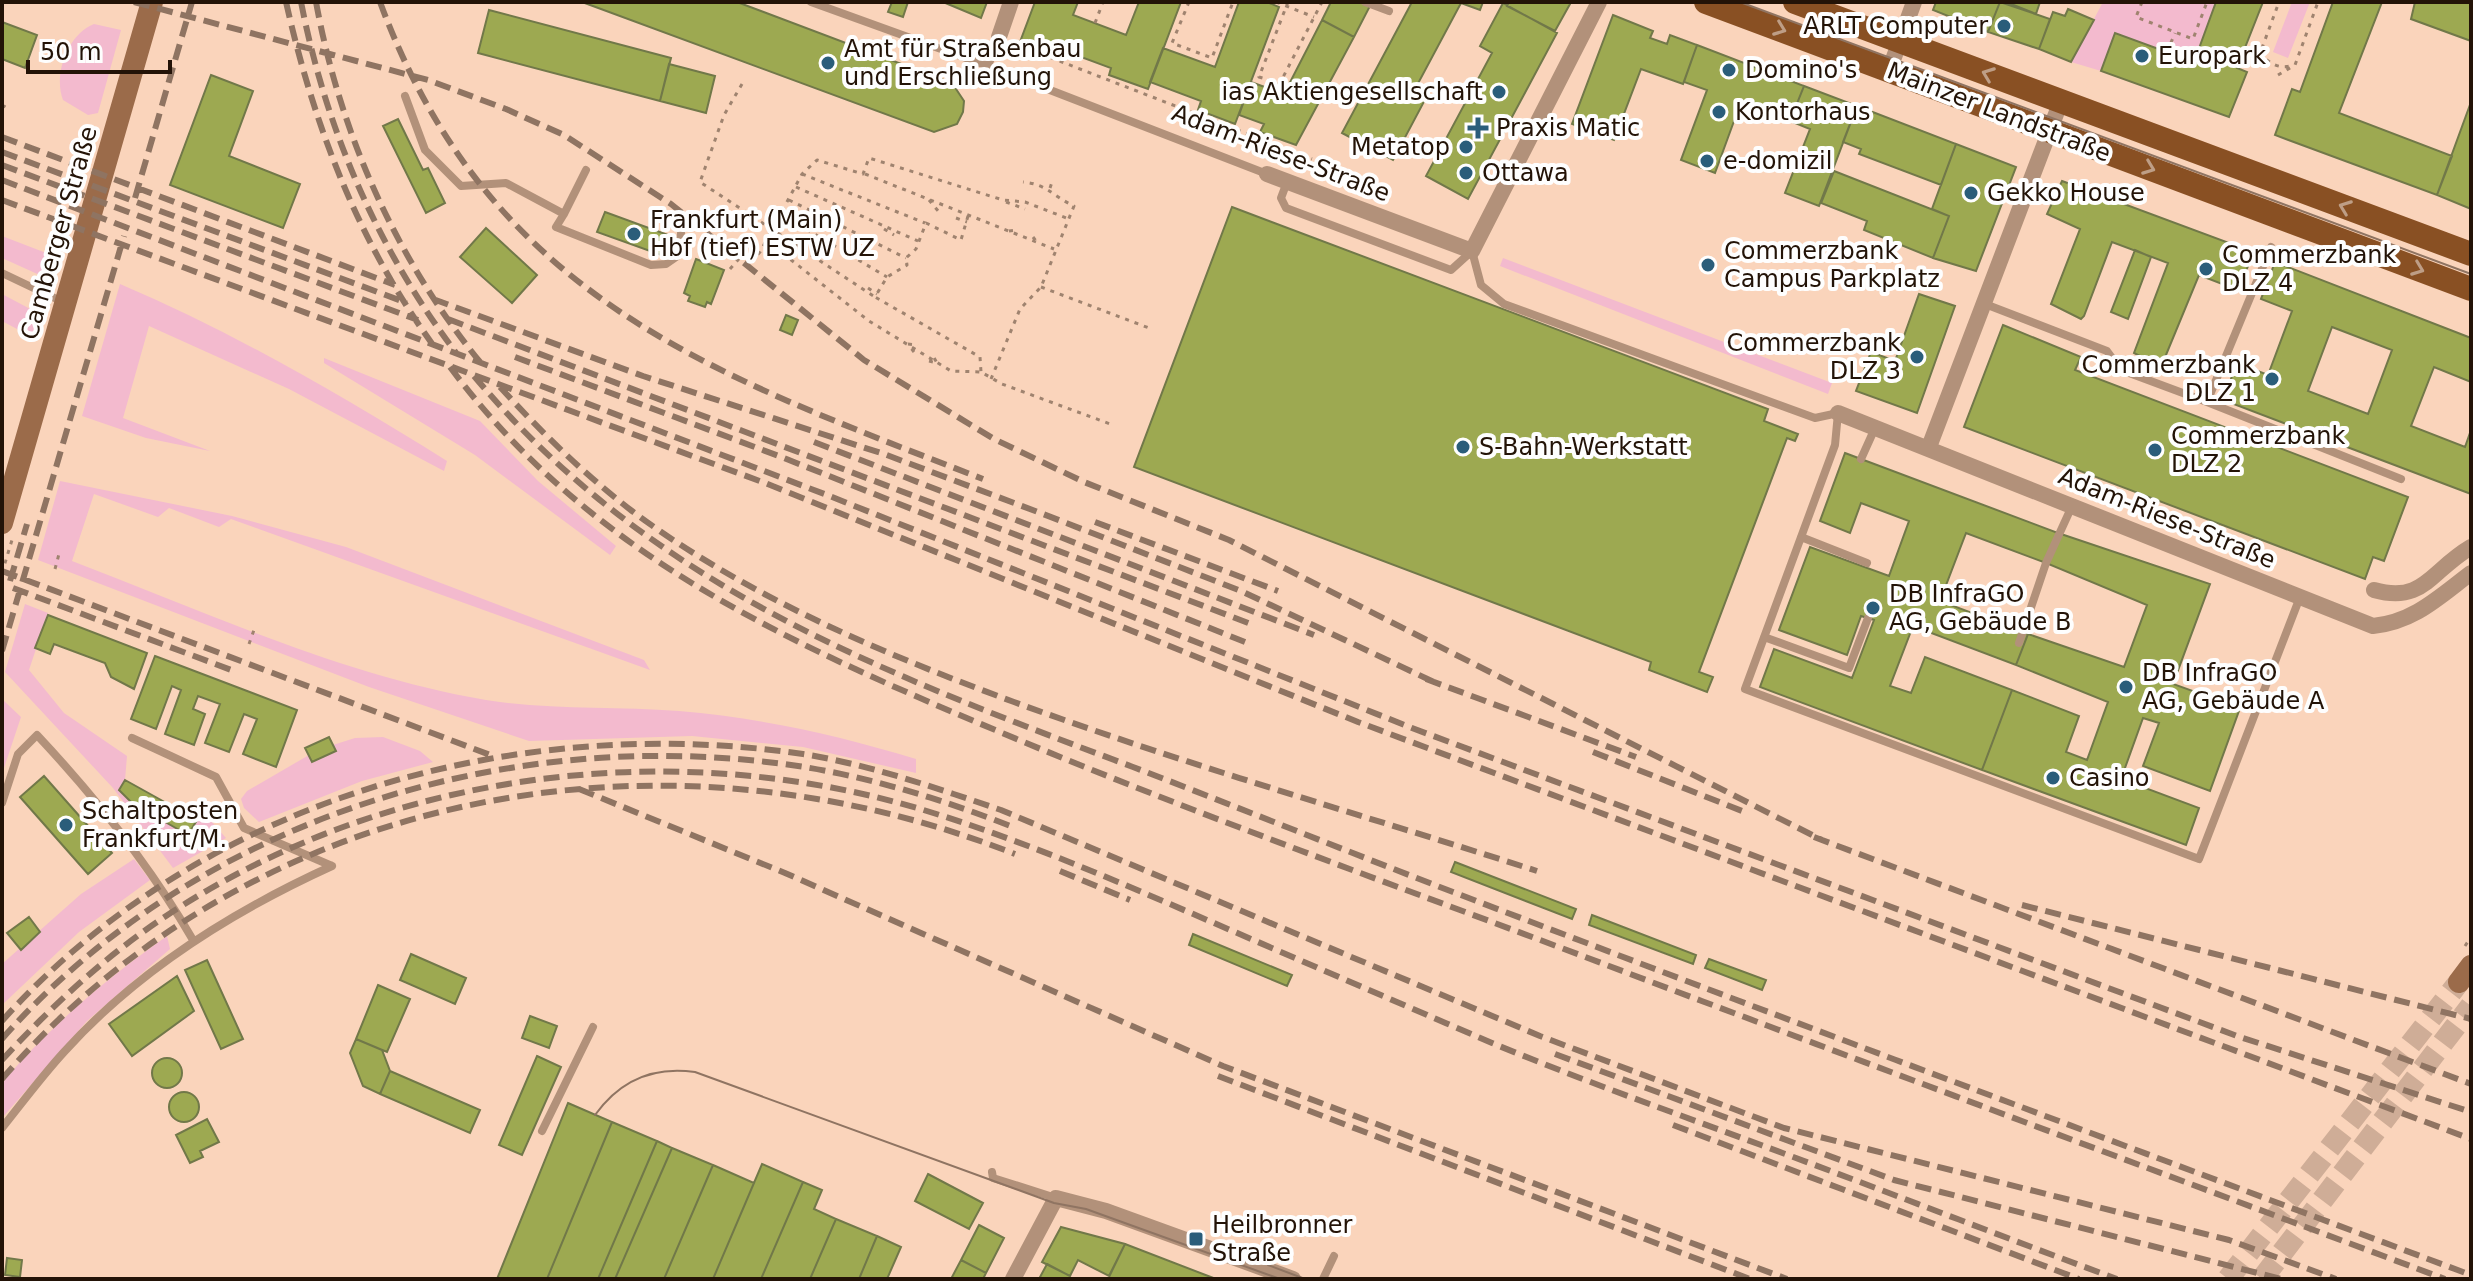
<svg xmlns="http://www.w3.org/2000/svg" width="2473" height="1281" font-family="'DejaVu Sans',sans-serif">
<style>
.green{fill:#f3bace}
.building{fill:#9da951;stroke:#717849;stroke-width:2;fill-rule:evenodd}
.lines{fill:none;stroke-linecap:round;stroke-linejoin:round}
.secondary-tunnel{stroke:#cfad97;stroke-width:22;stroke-dasharray:22 11;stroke-linecap:butt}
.path{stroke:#9f836f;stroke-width:3;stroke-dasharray:4 6;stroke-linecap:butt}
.lane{stroke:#b2917a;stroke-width:8}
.street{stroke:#b2917a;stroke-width:16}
.secondary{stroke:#9b6b4a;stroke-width:22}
.primary{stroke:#895023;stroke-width:24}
.tram{stroke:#8f7462;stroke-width:2}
.rail{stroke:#8f7462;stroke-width:6;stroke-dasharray:16 8;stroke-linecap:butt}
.oneway{stroke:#be9e86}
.poi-dot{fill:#2a5d7a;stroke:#fefefe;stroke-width:3}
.labels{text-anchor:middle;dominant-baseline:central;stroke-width:8;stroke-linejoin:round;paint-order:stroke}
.poi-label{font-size:24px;fill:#231307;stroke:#fefefe;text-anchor:start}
.street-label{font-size:24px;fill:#231307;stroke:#fefefe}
</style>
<rect width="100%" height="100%" fill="#fad4bb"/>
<path class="green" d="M2103,2h113l-22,60 -79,-29 -14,38 -30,-9z
M2292,2h18l-22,56 -15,-6z
M94,24l27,6 -23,83 -10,2 -25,-15c-10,-26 5,-66 31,-76z
M2,236l52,20 -6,19 -4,2 -42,-19z
M1503,258l329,125 -4,11 -328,-128z
M120,284c115,49 221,111 327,177l-3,10 -155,-82 -140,-63 -26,92 87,33 -64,-13 -64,-22z
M2,294l32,17 3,7 -5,19 -30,-16z
M324,358l156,63 58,60 78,65 -6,9 -135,-100 -151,-92z
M60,481l172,35 114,31 298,113 6,10 -419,-151 -12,8 -50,-19 -11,9 -64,-23 -22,67c134,51 271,115 414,139 64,10 129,6 193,11 82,7 159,24 237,48v14l-113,-26 -111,-11 -163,5 -160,-54 -331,-127z
M25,604l23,9 -19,57 35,43 63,43 -2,24 -5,10 12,13 56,32 9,-15 15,2 14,16 -53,30 -60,-80 -108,-116z
M2,699l19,18 -19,57z
M383,737l37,14 13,11 -71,19 -103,41 -15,-14 -3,-9 6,-8 62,-36 3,7 23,-10 -2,-7 22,-7z
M134,859l16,21 -71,52 -77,73v-41l79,-70z
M167,936l3,13 -83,72 -85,97v-35c48,-57 104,-104 165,-147z"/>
<path class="building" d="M582,2h155l215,81 12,18 -1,11 -6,12 -23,8z
M892,2h16l-5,15 -15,-5z
M943,2h44l-6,16z
M1035,2h43l-5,13 53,20 13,-33h42l-33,87 -39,-14 2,-7 -54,-20 -3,7 -34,-13z
M1239,2h28l12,5 -44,117 -37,-14 3,-9 -51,-19 13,-34 52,19z
M1331,2h41l-18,35 -32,-17z
M1412,2h71l-3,8 -19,-7 -46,86 12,7 -34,64 -51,-27z
M1509,2h58l3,2 -15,27 -48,-25z
M1936,2h64l-12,30 -55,-22z
M2000,2l50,17 -11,30 -51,-17z
M2006,2h34l-4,12z
M2216,2h47l-26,66 10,4 -18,45 -128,-46 14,-38 79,29z
M2333,2h49l-43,111 113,43 -15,39 -162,-60 17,-46 8,3z
M2415,2h56v39l-60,-22z
M1503,3l54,30 -89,166 -42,-23 66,-123 -12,-7z
M2068,9l26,11 -23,42 -32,-13 14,-37 12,4z
M489,10l182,48 -11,43 -182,-48z
M1613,15l40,16 -3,7 17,6 3,-9 27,10 -14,39 -42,-15 -27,71 -42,-16z
M1322,20l32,17 -58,108 -36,-13 4,-8 -25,-9 12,-33 33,12z
M2,22l35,13 -12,33 -23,-9z
M1697,45l107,41 -14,35 -49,-19 -26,71 -34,-13 26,-70 -23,-8z
M669,64l46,12 -9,37 -46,-12z
M211,75l42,16 -24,65 71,28 -17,44 -113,-43z
M1804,86l53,20 -38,100 -34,-13 25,-64 -20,-8z
M2471,102v107l-34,-14z
M1857,106l99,38 -15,41 -82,-31 2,-5 -18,-7z
M398,119l25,51 5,-2 17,35 -19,10 -43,-87z
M1956,144l60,23 -40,104 -43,-13 16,-42 -17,-7z
M1834,171l115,45 -16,42 -69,-28 3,-9 -46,-18z
M2062,181l186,69 4,6 -12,30 -5,3 -36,-14 -38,92 -27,-14 34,-90 -56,-21 -28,74 -3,3 -30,-15 29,-75 -33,-15z
M1232,207l536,202 -4,12 34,13 -3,7 -8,-3 -88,234 14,5 -6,15 -58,-22 2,-8 -517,-195z
M605,212l66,24 -7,20 -67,-24z
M486,228l51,47 -25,28 -52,-46z
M2135,250l16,7 -23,62 -17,-7z
M696,259l28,11 -13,34 -4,-2 -2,5 -17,-6 2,-5 -6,-3z
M2275,262l196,76v44l-37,-15 -23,59 54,21 6,-17v64l-248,-94 14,-37 31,12 24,-64 -31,-12zM2332,327l60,23 -24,64 -60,-23z
M1919,294l36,12 -38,107 -61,-22 15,-39 24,9z
M786,315l12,5 -6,15 -12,-5z
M2003,325l78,32 -6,13 333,127 -24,64 -11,-4 -8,22 -401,-152z
M1845,453l213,80 -12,30 -80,-30 -26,68 88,33 -12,31 -103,-39 -23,60 21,7 14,-36 87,33 -30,80 -222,-83 14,-38 78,29 22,-58 -13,-4 -14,39 -68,-25 31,-83 79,29 20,-55 -48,-18 -11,30 -30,-12z
M2058,533l152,51 -37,100 67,24 -30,83 -67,-25 16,-43 -16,-5 -22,61 78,29 -13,37 -204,-75 30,-80 67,26 -13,36 21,8 21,-58 -92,-37 12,-31 96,33 23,-62 -101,-42z
M48,615l99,38 -13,36 -23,-12 -6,-14 -51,-19 -4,10 -15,-6z
M155,656l142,54 -21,57 -33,-13 14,-35 -13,-5 -15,38 -24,-9 15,-39 -22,-8 -5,13 12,5 -11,31 -29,-11 16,-44 -9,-4 -16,43 -25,-10z
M329,737l7,14 -24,11 -7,-14z
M44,776l68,77 -24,21 -68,-77z
M125,780l72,40 -9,15 -56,-32 -13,-13z
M1455,862l121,47 -4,10 -121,-47z
M1592,915l104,40 -3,9 -104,-39z
M29,917l11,15 -19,18 -14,-17z
M1193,934l99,41 -5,11 -98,-41z
M411,954l55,24 -11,26 -55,-24z
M1709,959l57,21 -4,10 -57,-22z
M207,960l36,79 -22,10 -36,-79z
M177,976l17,35 -62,45 -23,-32z
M378,985l32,14 -23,53 -31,-13z
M530,1016l27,10 -8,22 -27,-10z
M356,1039l26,11 8,21 -10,23 -17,-8 -13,-33z
M537,1056l24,11 -39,88 -23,-10z
M152 1073a15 15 0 1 1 30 0a15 15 0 1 1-30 0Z
M390,1071l90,39 -10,23 -90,-39z
M169 1107a15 15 0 1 1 30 0a15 15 0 1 1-30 0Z
M568,1103l44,19 -65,157h-50z
M207,1119l12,23 -19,9 3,6 -13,6 -14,-28z
M612,1122l45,19 -59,138h-51z
M657,1141l15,7 -57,131h-17z
M672,1148l41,17 -49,114h-49z
M762,1164l41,18 -42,97h-48z
M713,1165l41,18 -41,96h-49z
M928,1174l55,29 -14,26 -54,-28z
M803,1182l19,8 -8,19 22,10 -26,60h-49z
M836,1219l41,17 -18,43h-49z
M979,1225l25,13 -18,35 -25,-13z
M1061,1227l64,17 -16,32 -31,-16 -8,16 -28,-14z
M877,1236l24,11 -14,32h-28z
M1125,1244l91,35h-108z
M7,1258l15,2 -2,17 -15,-2z
M961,1260l25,13 -3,6h-32z
M1047,1264l23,12 -2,3h-29z"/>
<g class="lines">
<path class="secondary-tunnel" d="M2228,1279l231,-297
M2262,1279l209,-273"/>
<path class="path" d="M1189,2l-17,41 40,15 21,-56
M1276,2l38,15
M1288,2l-29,75 21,6 42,-81
M2142,2l-6,15 57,22 14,-37
M1095,23l8,-21
M1013,43l299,116
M2167,52l8,-19
M2260,52c7,10 17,17 30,14
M2255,67l24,-65
M2278,75l17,-10 23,-63
M742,84l-18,31 -24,67 175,115
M2,105l5,3
M802,174l123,49
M865,174l189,75
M796,187l122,54
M1050,188l3,-9
M789,200l117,58
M929,200l10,12
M1006,202l19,7
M781,214l106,63
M968,216l-7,24 -35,-17 -10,26 -10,9 1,7 -20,12 -12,20 105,60 1,15
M956,218l11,4
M884,229l10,6
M1009,231l9,-1
M1033,237l6,8
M767,241l102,80 82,50 30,1 21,12 111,41
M730,269l14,-16 9,7 7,-8 42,-78 15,-14 46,14 6,-16 134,42 22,2 44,17
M1041,287l108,41
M868,288l9,6
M914,352l-6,-8 10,1
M929,361l8,2 -5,-9
M991,379l29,-70 21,-22 33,-81c-20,-9 -27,-22 -51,-24
M55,569l4,-15
M2,573l10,-33
M249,644l5,-14
M2465,946l6,-9"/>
<path class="lane" d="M811,2l177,64 279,108
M1365,2l24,9
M988,66l11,-29
M405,96l20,54 36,36 45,-3 58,31 22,-44
M1287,182l-6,16 5,10 165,62 21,-19 9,34 23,19 311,114 23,-5 -3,32 -90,244 454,170 101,-262
M564,214l-8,13 95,38 15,-1 13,-9 2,-22
M2,273l63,30
M1985,304l122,47 14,19 86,32 64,-155
M2207,402l194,77
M1861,459l14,-31
M1801,537l66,26
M1764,637l85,31 19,-50
M2019,643l27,-80 26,-57
M132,738l84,39 28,51 88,38
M2,803l16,-49 19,-19c60,64 112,129 156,205
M2,1128c20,-25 40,-52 62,-76 73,-81 169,-141 268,-186
M542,1131l51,-104
M992,1172l1,6 63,20
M1323,1279l11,-23"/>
<path class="street" d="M999,37l12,-35
M1889,71l25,-69
M1267,174l205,77 127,-249
M1838,413l535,213c41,-4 66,-29 98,-53
M1929,447l132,-346
M2374,590c50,14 56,-19 97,-43
M1013,1279l43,-81 50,13 187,68"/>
<path class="secondary" d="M2,523l150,-521
M2459,982l12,-16"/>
<path class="primary" d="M1706,2l765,287
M1795,2l676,252"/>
<path class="tram" d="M1740,2l731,272
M595,1115c25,-35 58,-49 100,-43l359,131 32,6 194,70
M1268,1265l37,14"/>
<path class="rail" d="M134,2l294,78 78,29 58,26 107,69 193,156 130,79 90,43 145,58 593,300
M286,2c28,124 72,239 147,343
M301,2c25,128 77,248 156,352
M316,2c24,131 80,257 164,360
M380,2c110,297 332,372 603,477
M2,137l393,148
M2,152l405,151
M2,165l416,155
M2,180l825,315 585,233 825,308 234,76
M135,198l57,-196
M2,200l763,283 593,239 1113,417
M433,299l210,77 241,78 154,58 203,79 193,91
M448,319l803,305
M515,357l269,101 461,184
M450,367c145,195 352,282 569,373 185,77 373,144 561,215 288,109 576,216 865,324
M474,376c176,211 409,297 659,391 107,41 213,84 320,125 339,130 678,256 1018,383
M500,387c41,45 84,87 132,124 114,85 249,142 382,191 172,63 349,113 523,169
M814,442l500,193
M1095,522l183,69
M2,571l491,185
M10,581l17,-57
M13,588l221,83
M2,651l122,-415
M1426,679l210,78
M1593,752l149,59
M579,789l206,84 438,193 564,213
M1814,837l657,247
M1060,871l70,29
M2022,905l449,114
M2,1021c198,-222 513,-309 801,-267 68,11 133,34 198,56l539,226 244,92 445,112 107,39
M2,1039c195,-221 507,-316 796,-273 72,11 146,34 215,61
M1555,1054l339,126 387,99
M2,1060c50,-54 102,-103 164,-144 218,-144 501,-181 751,-108 100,30 195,71 290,112 95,41 190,82 285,123 89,37 180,69 269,102 119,44 237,90 356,134
M1218,1076l532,203
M2,1079c253,-292 660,-364 1013,-225
M1673,1125l406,154"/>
</g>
<defs><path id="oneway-chevron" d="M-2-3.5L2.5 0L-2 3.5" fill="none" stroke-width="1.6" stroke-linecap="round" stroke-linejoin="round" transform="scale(2)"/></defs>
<g class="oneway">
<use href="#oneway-chevron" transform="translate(1780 29) rotate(21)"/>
<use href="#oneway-chevron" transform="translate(1988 74) rotate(-159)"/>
<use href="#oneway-chevron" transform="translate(2149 168) rotate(21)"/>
<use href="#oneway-chevron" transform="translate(2345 207) rotate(-159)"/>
<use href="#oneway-chevron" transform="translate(2418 269) rotate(21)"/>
</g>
<g class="poi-dot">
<circle cx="2004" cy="26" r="8"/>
<circle cx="2142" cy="56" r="8"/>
<circle cx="828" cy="63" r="8"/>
<circle cx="1729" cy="70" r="8"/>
<circle cx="1499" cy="92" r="8"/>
<circle cx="1719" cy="112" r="8"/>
<path d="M1474 116h8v8h8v8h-8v8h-8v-8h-8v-8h8z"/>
<circle cx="1466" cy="147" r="8"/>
<circle cx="1707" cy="161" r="8"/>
<circle cx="1466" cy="173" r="8"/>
<circle cx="1971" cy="193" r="8"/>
<circle cx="634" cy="234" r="8"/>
<circle cx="1708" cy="265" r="8"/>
<circle cx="2206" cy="269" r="8"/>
<circle cx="1917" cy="357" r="8"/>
<circle cx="2272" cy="379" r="8"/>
<circle cx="1463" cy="447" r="8"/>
<circle cx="2155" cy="450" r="8"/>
<circle cx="1873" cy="608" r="8"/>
<circle cx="2126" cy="687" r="8"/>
<circle cx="2053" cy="778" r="8"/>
<circle cx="66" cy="825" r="8"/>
<rect x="1188" y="1231" width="16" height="16" rx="4"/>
</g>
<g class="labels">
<g class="poi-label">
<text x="1988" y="26" text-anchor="end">ARLT Computer</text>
<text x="844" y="49">Amt für Straßenbau<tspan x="844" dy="28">und Erschließung</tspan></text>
<text x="2158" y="56">Europark</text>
<text x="1745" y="70">Domino's</text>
<text x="1483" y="92" text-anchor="end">ias Aktiengesellschaft</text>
<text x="1735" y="112">Kontorhaus</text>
<text x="1496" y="128">Praxis Matic</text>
<text x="1450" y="147" text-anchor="end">Metatop</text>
<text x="1723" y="161">e-domizil</text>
<text x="1482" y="173">Ottawa</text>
<text x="1987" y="193">Gekko House</text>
<text x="650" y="220">Frankfurt (Main)<tspan x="650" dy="28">Hbf (tief) ESTW UZ</tspan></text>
<text x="1724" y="251">Commerzbank<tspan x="1724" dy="28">Campus Parkplatz</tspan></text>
<text x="2222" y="255">Commerzbank<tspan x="2222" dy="28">DLZ 4</tspan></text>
<text x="1901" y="343" text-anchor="end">Commerzbank<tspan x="1901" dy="28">DLZ 3</tspan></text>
<text x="2256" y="365" text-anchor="end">Commerzbank<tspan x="2256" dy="28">DLZ 1</tspan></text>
<text x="2171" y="436">Commerzbank<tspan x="2171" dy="28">DLZ 2</tspan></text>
<text x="1479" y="447">S-Bahn-Werkstatt</text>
<text x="1889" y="594">DB InfraGO<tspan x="1889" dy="28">AG, Gebäude B</tspan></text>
<text x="2142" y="673">DB InfraGO<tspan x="2142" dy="28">AG, Gebäude A</tspan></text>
<text x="2069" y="778">Casino</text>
<text x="82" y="811">Schaltposten<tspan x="82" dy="28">Frankfurt/M.</tspan></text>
<text x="1212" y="1225">Heilbronner<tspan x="1212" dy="28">Straße</tspan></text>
</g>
<g class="street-label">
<text transform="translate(1999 112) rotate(21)">Mainzer Landstraße</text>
<text transform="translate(1281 153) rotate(21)">Adam-Riese-Straße</text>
<text transform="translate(59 233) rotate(-74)">Camberger Straße</text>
<text transform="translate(2167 518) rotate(22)">Adam-Riese-Straße</text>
</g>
</g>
<rect width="2473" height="1281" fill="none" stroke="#231307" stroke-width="8"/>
<path d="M28 60v12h142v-12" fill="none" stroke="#231307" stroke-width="4"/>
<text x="40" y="60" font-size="24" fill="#231307" stroke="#fefefe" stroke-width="6" paint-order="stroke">50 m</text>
</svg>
